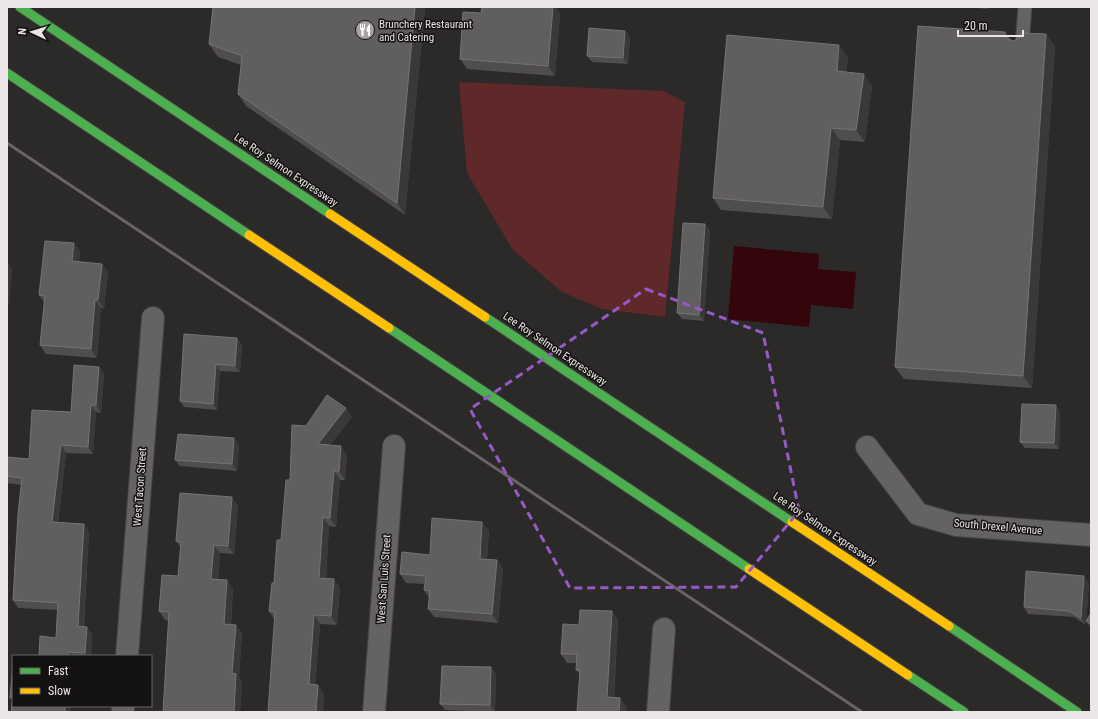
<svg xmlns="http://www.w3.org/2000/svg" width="1098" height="719" font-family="'Roboto Condensed',sans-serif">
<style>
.green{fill:#5f292a}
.water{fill:#34060b}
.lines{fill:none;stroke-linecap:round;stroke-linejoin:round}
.lane-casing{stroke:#474444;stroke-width:15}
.street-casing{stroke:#474444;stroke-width:24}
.fast-casing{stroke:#474444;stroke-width:11}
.slow-casing{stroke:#474444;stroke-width:11}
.lane{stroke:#646262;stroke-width:13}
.street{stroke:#646262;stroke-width:22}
.fast{stroke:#4caf50;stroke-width:9}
.slow{stroke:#ffc107;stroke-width:9}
.rail{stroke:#686464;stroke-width:3}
.wall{fill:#504d4d}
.shaded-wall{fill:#3a3838}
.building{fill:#605e5e;stroke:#767373}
.marked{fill:none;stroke:#965ac8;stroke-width:3;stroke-dasharray:8 5;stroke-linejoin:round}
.labels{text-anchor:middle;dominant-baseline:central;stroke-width:3;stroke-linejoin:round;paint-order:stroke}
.poi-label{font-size:11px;fill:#e9e6e5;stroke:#141111;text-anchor:start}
.street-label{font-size:11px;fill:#e9e6e5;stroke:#141111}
</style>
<rect width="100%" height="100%" fill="#2c2929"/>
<path class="green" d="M459,82l204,9 22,11 -20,215 -63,-8 -40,-17 -49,-42 -46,-77z"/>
<path class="water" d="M734,246l85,8 -1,15 38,3 -3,37 -42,-4 -2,22 -81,-8z"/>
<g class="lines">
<defs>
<path id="lane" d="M1022,45l3,-38"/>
<path id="street" d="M867,447l51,67 38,11 135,10
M127,656l26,-338
M123,712v-6
M374,712l20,-266
M658,712l6,-83"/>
<path id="fast" d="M20,7l310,207
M7,73l242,162
M485,317l307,205
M389,328l360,241
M949,626l128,86
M908,675l56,37"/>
<path id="slow" d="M330,214l155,103
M249,235l140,93
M792,522l157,104
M749,569l159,106"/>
</defs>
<use href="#lane" class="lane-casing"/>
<use href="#street" class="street-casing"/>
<use href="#fast" class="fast-casing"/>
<use href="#slow" class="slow-casing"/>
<use href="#lane" class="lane"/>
<use href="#street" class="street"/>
<use href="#fast" class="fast"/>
<use href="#slow" class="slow"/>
<path class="rail" d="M7,143l855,569"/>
</g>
<path class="wall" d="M213,7h212l-20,208 -159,-109 -8,-12 3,-29 -23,-8 -9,-13z
M482,7h74l4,6 -5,63 -88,-7 -7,-10 21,-46z
M963,7h25v2z
M625,31l5,6 -2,27 -36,-2 -5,-6z
M1046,34l9,12 -23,342 -128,-9 -9,-12 116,-327 2,1z
M848,57l-2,15 26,14 -7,56 -25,-2 -8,79 -111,-9 -8,-12z
M705,224l5,7 -6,90 -22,-2 -5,-6z
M74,243l6,8 -1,11 23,2 6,8 -4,37 -3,-1 -4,50 -51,-4 -6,-9 4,-43 -5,-7z
M237,338l5,7 -2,27 -20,-1 -3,39 -33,-3 -4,-6z
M99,367l5,7 -3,39 -5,-1 -3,42 -27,-1 -8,70 26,1 5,8 -5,94 8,8 -1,22h-52l17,-18 1,-28 -39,-2 -5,-8 9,-115 -15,-2v-26l22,2 42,-47z
M1060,412l-1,37 -34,-1 -5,-6z
M352,417l-22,28 17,10 -2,25h-5l-4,47 -7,-1 -3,52 14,9 -3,38 -17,-1 -5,61 9,9 -1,18 -49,-93 -5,-8 12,-71 9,-60 16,-54z
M239,445l-2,26 -57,-5 -5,-6z
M238,506l-4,48 -14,-1 -2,26 9,1 6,9 -2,35 11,9 -3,44 3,5 -2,30h-77l6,-91 -4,-1 -6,-9 19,-35 3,-28 -5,-7z
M482,522l7,9 -2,28 10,1 6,9 -5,54 -64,-6 -6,-8 1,-11 -5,-8 1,-6 -19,-1 -6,-9z
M1089,583l-3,38 5,-8v15l-5,-7v4l-12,-8 -46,-3 -4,-7z
M612,611l6,9 -4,78 13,9 -1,5h-49l3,-38 -4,-4 1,-7h-10l-6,-9 18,-29z
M496,674l-1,38 -50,-2 -5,-6z"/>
<path class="shaded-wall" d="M415,7h10l-20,208 -8,-12z
M553,7h3l4,6 -5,63 -7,-10z
M625,31l5,6 -2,27 -5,-6z
M1005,32l9,12 1,4 -9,-12z
M1046,34l9,12 -23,342 -9,-12z
M839,45l9,12 -3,26 -8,-12z
M864,74l8,12 -7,56 -9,-12z
M831,128l9,12 -8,79 -9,-12z
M705,224l5,7 -6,90 -5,-6z
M74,243l6,8 -2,19 -6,-9z
M7,261l5,7 -3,38 -2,-4z
M102,264l6,8 -4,37 -6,-9z
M95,300l6,8 -4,50 -6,-9z
M237,338l5,7 -2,27 -5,-6z
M216,364l4,7 -3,39 -4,-6z
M99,367l5,7 -3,39 -5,-8z
M91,405l5,7 -3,42 -5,-7z
M1056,405l4,7 -1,37 -5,-6z
M346,408l6,9 -28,36 -6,-9z
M234,438l5,7 -2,26 -5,-7z
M61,445l5,8 -9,77 -5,-8z
M341,446l6,9 -2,25 -6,-9z
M334,471l6,9 -4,47 -6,-9z
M232,497l6,9 -4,48 -6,-8z
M323,517l6,9 -4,60 -6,-8z
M482,522l7,9 -3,37 -6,-9z
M84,524l5,8 -6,102 -5,-8z
M214,545l6,8 -3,34 -6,-8z
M497,560l6,9 -5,54 -6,-9z
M1084,576l5,7 -3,42 -5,-7z
M334,579l6,8 -3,38 -6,-9z
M227,580l6,9 -3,44 -6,-9z
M612,611l6,9 -5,86 -6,-9z
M314,615l6,9 -5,69 -6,-9z
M236,625l6,8 -3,44 3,5 -2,30h-6l-2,-39z
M87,627l5,7 -1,22h-4l-2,-3z
M69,652l3,4h-4z
M491,667l5,7 -1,38 -5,-7z
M318,685l6,9 -1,18h-7z
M620,698l7,9 -1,5h-7z
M65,706h6l-1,6h-5z"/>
<path class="building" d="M213,7h202l-18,196 -159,-109 4,-38 -33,-12z
M482,7h71l-5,59 -88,-7 3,-47 18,1z
M918,26l87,6 1,4 3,3 4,2 7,-3 1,-5 25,1 -23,342 -128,-9z
M589,28l36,3 -2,27 -36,-2z
M727,35l112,10 -2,26 27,3 -8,56 -25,-2 -8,79 -110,-9z
M683,223l22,1 -6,91 -22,-2z
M45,241l29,2 -2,18 30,3 -4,36h-3l-4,49 -51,-4 5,-49 -6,-1z
M184,334l53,4 -2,28 -19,-2 -3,40 -33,-3z
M74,365l25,2 -3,38h-5l-3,42 -27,-2 -9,77 32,2 -6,102 9,1 -2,26 -16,-1 -1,4h-29l1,-20 16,2 2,-35 -45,-3 5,-86 4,-36 -15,-2v-19l22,2 3,-49 39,2z
M327,395l19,13 -28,36 23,2 -2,25h-5l-4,47 -7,-1 -4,61 15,1 -3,37 -17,-1 -5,69 9,1 -2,27h-48l7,-100 -6,-1 3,-28h2l3,-43h4l5,-60h4l2,-55 14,1z
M1022,404l34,1 -2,38 -34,-1z
M178,434l56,4 -2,26 -57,-4z
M180,493l52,4 -4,49 -14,-1 -3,34 16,1 -3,44 12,1 -4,48 4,1 -2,38h-71l6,-100 -10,-1 3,-36 16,1 3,-34 -5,-1z
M432,518l50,4 -2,37 17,1 -5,54 -64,-5 2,-18 -6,-1 2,-14 -26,-2 2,-22 28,3z
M1026,571l58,5 -3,42 -12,-7 -45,-4z
M580,610l32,1 -5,86 13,1 -1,14h-42l3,-42h-4l1,-16h-16l2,-30 16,1z
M1091,613v11l-5,-3z
M13,664v42h52v6h-54l2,-14h-3z
M442,666l49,1 -1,38 -50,-1z"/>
<path class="marked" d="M646,289l117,44 36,178 -63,76 -166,1 -100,-179z"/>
<defs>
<symbol id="restaurant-disc" viewBox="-11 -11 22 22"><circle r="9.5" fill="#a7a4a3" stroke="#141111"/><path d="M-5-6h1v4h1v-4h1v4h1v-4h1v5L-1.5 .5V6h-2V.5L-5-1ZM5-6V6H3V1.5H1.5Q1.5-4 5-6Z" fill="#fff"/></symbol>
</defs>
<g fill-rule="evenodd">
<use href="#restaurant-disc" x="354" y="19" width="22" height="22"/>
</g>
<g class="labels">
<g class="poi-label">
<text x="379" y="24">Brunchery Restaurant<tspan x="379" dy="13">and Catering</tspan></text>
</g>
<g class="street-label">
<text transform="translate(286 170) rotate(34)">Lee Roy Selmon Expressway</text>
<text transform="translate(555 349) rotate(34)">Lee Roy Selmon Expressway</text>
<text transform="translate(140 487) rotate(-86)">West Tacon Street</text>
<text transform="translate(998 527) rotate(5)">South Drexel Avenue</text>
<text transform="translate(825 529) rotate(34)">Lee Roy Selmon Expressway</text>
<text transform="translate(384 579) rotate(-86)">West San Luis Street</text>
</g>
</g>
<rect width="1098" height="719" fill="none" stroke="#e9e6e5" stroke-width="16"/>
<rect x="12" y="655" width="140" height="52" fill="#141111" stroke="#696666"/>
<rect x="20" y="668" width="20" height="6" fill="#4caf50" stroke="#696666"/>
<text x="48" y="675" font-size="12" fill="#e9e6e5">Fast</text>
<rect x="20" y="688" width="20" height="6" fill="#ffc107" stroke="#696666"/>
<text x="48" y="695" font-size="12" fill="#e9e6e5">Slow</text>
<g transform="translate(32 32) rotate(274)" stroke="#141111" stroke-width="3" paint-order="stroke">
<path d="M0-3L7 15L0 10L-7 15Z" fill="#e9e6e5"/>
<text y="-6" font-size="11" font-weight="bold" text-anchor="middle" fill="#e9e6e5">N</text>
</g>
<path d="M958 30v6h65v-6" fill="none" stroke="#e9e6e5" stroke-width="2"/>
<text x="964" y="30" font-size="12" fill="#e9e6e5" stroke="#141111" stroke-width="3" paint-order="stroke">20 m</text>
</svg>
